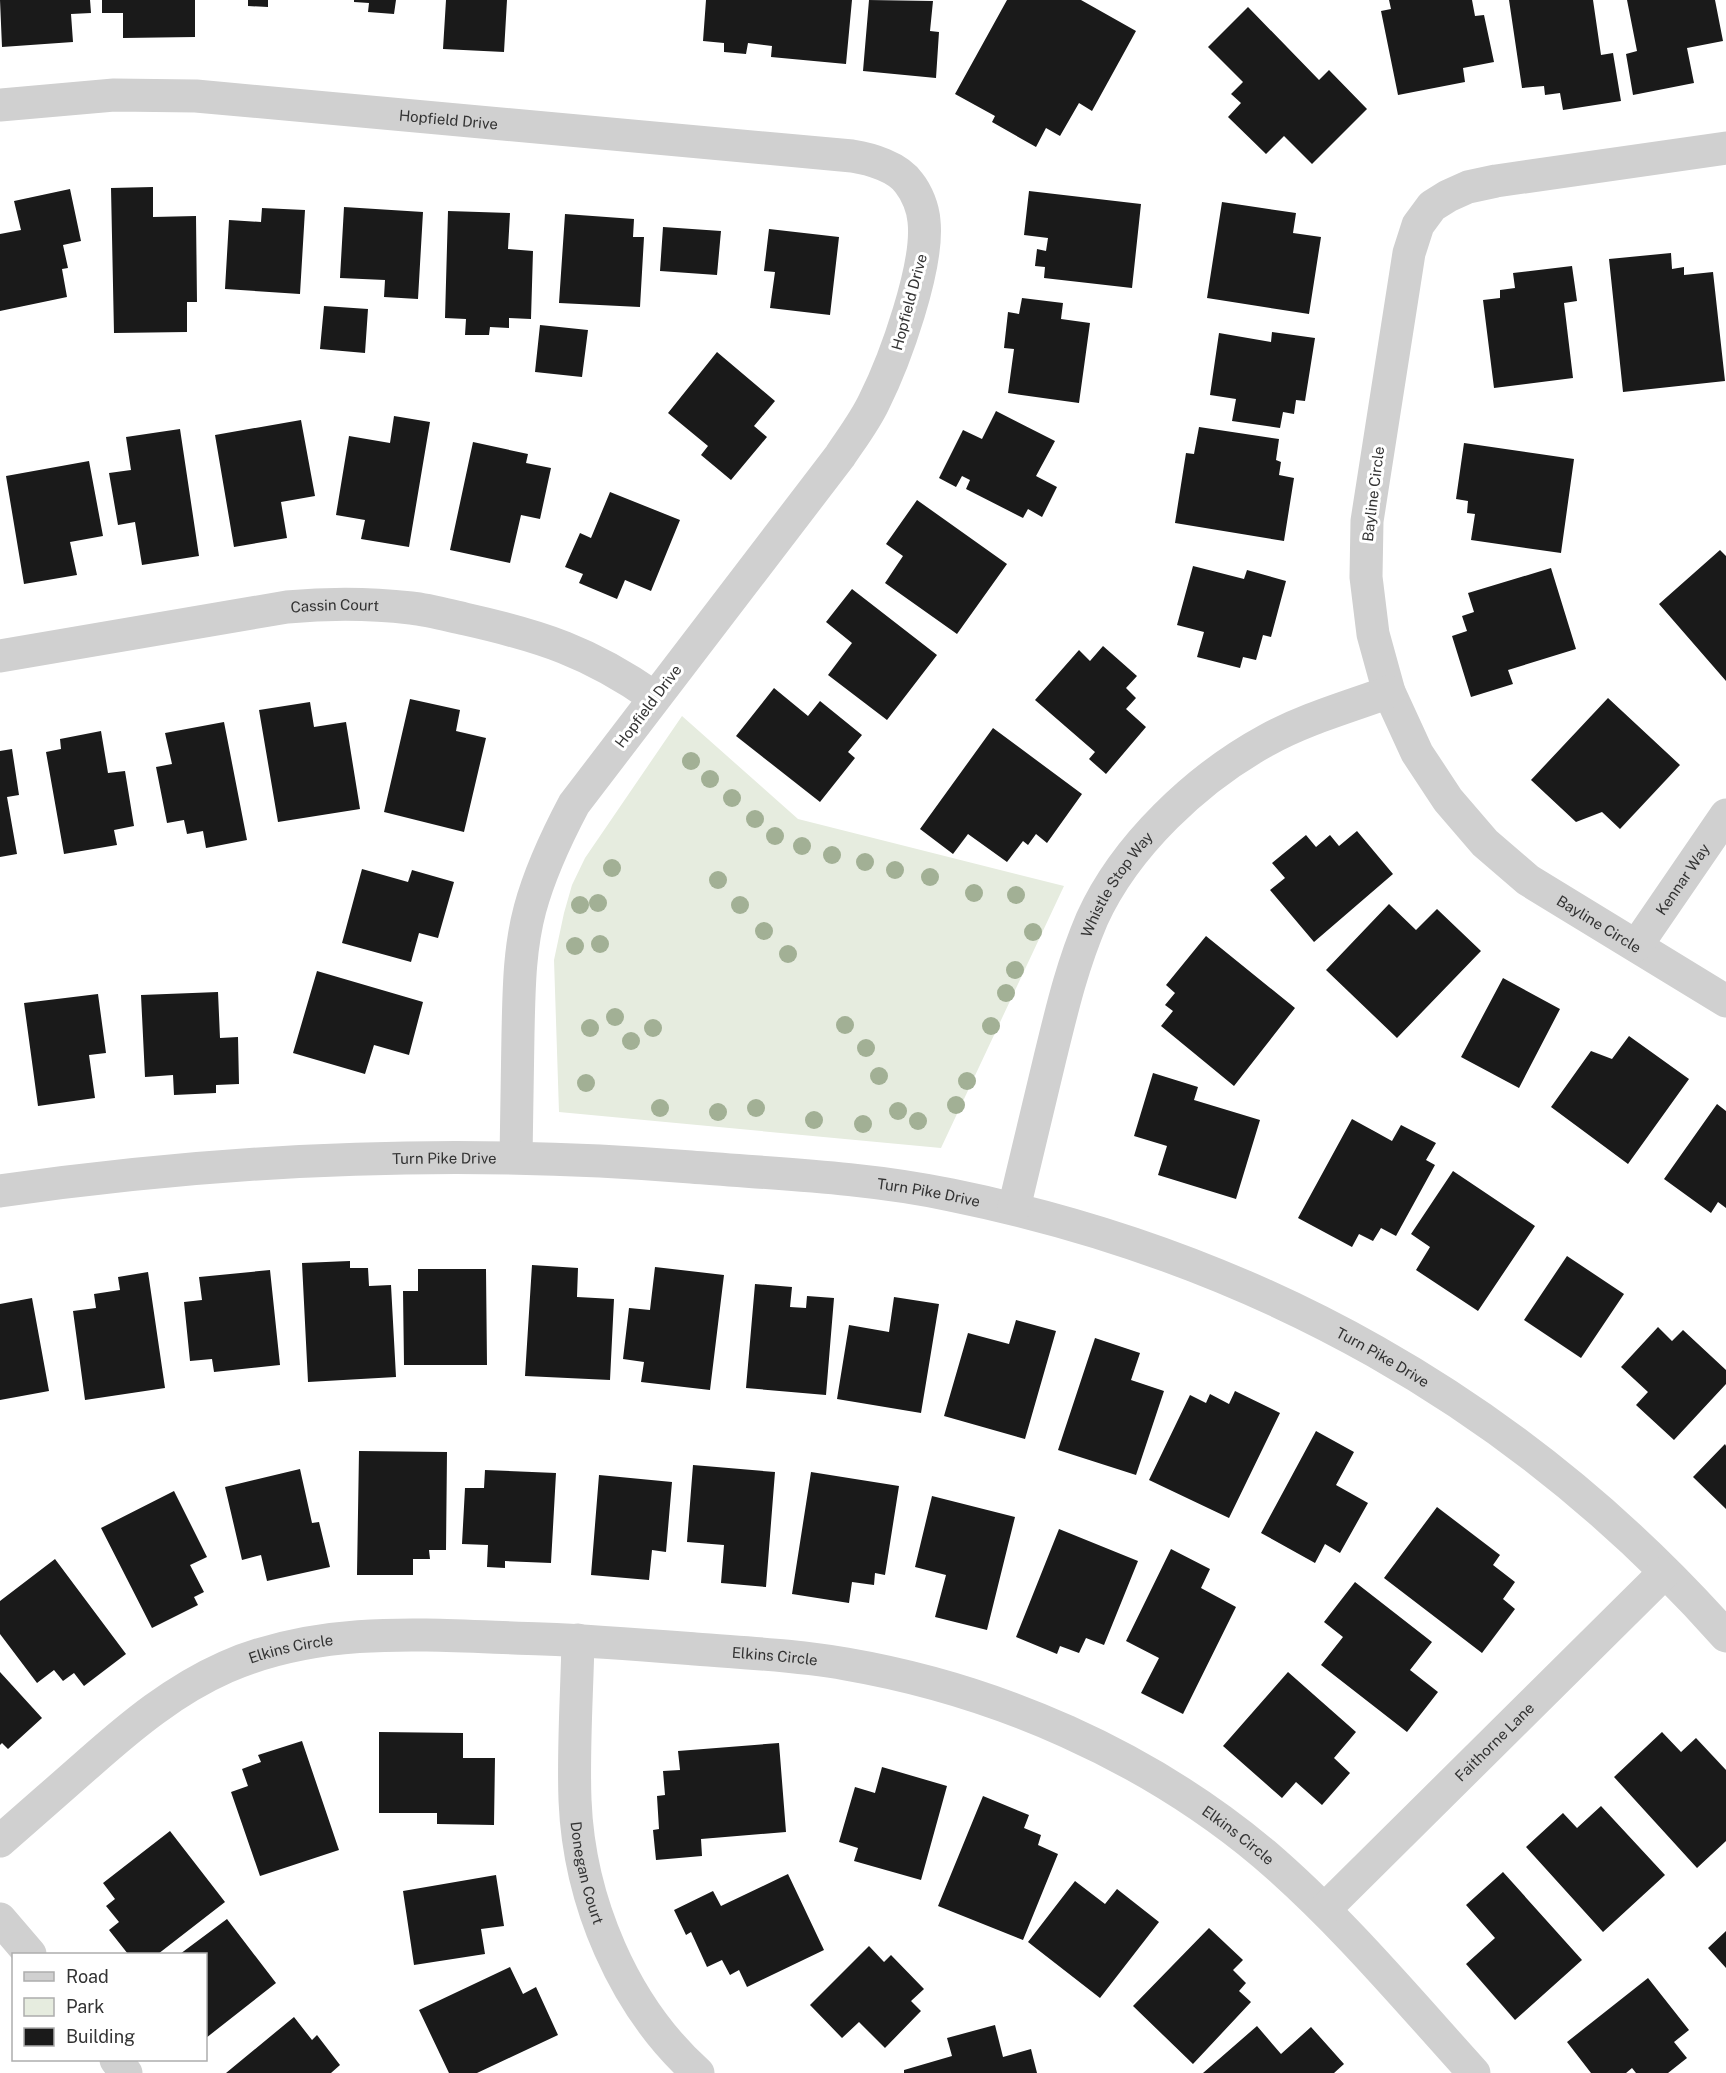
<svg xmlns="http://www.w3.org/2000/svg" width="1726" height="2073" font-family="'Public Sans',sans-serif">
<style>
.green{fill:#e6ecdf}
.building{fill:#1a1a1a}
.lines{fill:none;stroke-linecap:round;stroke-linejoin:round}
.minor{stroke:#d0d0d0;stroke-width:33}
.tree{fill:#a2b095}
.labels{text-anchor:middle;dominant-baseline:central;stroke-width:6;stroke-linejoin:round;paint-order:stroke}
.street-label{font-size:15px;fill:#333;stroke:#fff}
</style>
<rect width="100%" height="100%" fill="#fff"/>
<path class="green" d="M682,716l116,103 266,67 -123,262 -382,-36 -5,-152 10,-47 8,-28 13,-27z"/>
<path class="building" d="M0,0h90l1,13 -20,1 2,28 -71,5z
M102,0h93v37l-72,1v-25h-21z
M248,0h20v7l-20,-1z
M354,0h42l-2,14 -26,-2 1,-9 -15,-1z
M446,0h61l-3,52 -61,-3z
M706,0h146l-6,64 -75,-7 1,-11 -24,-3 -2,11 -22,-2v-9l-21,-2z
M869,0l64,1 -3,30 9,1 -3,46 -73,-7z
M1007,0h74l55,31 -44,80 -13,-8 -19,33 -14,-8 -10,19 -44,-25 3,-6 -40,-22z
M1389,0h83l3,16 9,-1 10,47 -31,6 2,14 -67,13 -17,-84 10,-2z
M1509,0h84l8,55 12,-2 8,48 -58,9 -3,-17 -15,2 -1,-9 -22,2z
M1627,0h88l8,41 -36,7 7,35 -61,12 -7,-41 11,-3z
M1248,7l71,73 10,-10 38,39 -55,55 -28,-28 -18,18 -38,-37 13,-14 -10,-9 12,-12 -35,-35z
M153,187v30l43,-1 1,86h-10v30l-73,1 -3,-145z
M70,189l11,52 -18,4 5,23 -6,1 5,28 -67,14v-77l21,-4 -7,-29z
M1029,191l112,13 -9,84 -88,-10 1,-11 -10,-1 2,-17 9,2 2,-13 -24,-3z
M1222,202l74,11 -3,20 28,4 -12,77 -102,-16z
M344,207l79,5 -5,87 -34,-2 1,-17 -45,-2z
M262,208l43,2 -5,84 -75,-5 4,-69 32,2z
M448,211l62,2 -2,36 25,2 -2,68 -22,-1v10l-19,-1 -1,8h-24l1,-16 -21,-1z
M565,214l69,5 -1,18h11l-4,70 -81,-4z
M663,227l58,4 -4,44 -57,-4z
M769,229l70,8 -9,78 -60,-7 5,-36 -11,-1z
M1671,253l1,16 12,-2v8l29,-3 12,109 -102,11 -14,-133z
M1572,266l5,35 -13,2 9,75 -79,10 -11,-88 17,-2v-8l15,-2 -2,-15z
M1022,298l41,5 -2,16 29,4 -11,80 -71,-10 6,-44 -10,-1 4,-36 11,2z
M324,306l44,3 -3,44 -45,-4z
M540,325l48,5 -6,47 -47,-5z
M1272,332l43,6 -10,63 -9,-1 -2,14 -11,-2 -3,16 -48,-7 4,-22 -26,-4 9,-62 52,9z
M717,352l58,49 -21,25 13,11 -36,43 -30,-25 7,-9 -40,-33z
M996,411l59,30 -19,35 21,11 -15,30 -14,-8 -5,9 -57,-29 4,-9 -8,-4 -6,11 -17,-9 24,-48 19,9z
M394,416l36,6 -21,125 -48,-8 4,-19 -29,-5 13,-79 41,7z
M301,420l14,76 -34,6 6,36 -53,9 -19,-112z
M1199,427l80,12 -3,21 5,2 -2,13 15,3 -10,63 -109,-18 11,-70 8,1z
M180,429l19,127 -57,9 -7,-43 -17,3 -9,-52 22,-3 -5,-33z
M473,442l55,12 -2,9 25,5 -11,51 -19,-4 -11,48 -60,-13z
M1464,443l110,16 -13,94 -90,-13 4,-26 -8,-1 1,-12 -12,-2z
M89,461l14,75 -33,6 7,33 -53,9 -18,-108z
M610,492l70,28 -29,71 -26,-11 -8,19 -38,-16 4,-9 -18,-7 15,-34 11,5z
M917,500l90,64 -50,70 -72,-51 18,-27 -17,-12z
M1720,550l6,6v125l-67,-77z
M1193,566l51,13 3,-9 39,11 -15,56 -8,-2 -7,25 -13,-3 -3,11 -43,-11 7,-25 -27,-7z
M1551,568l25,81 -68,21 5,14 -42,13 -19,-61 15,-5 -5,-15 12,-4 -6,-19z
M852,589l85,66 -50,65 -59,-45 24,-32 -26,-21z
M1103,646l34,30 -11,12 10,10 -10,11 20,18 -40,47 -17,-15 6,-7 -60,-52 44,-50 11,11z
M774,688l34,28 12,-15 42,34 -14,17 7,6 -35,44 -84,-66z
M1608,698l72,67 -60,64 -18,-17 -26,10 -45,-42z
M410,699l50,11 -4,21 30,7 -22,94 -80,-20z
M310,702l4,25 32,-5 14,87 -82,13 -19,-112z
M224,722l23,118 -41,8 -3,-17 -16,3 -3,-14 -17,3 -11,-56 16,-3 -7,-31z
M993,728l89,66 -35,49 -11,-9 -8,11 -5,-4 -16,21 -39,-28 -15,20 -33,-25z
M101,731l7,42 17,-2 9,55 -20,4 3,15 -53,9 -18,-102 15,-3 -1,-10z
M12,749l7,46 -12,2 10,57 -17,3v-106z
M1357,831l36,43 -79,68 -44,-52 15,-12 -13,-15 34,-28 10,12 14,-12 9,11z
M362,869l46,13 4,-12 42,12 -16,56 -19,-5 -8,29 -69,-19z
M1389,904l27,26 21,-21 44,42 -84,87 -71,-68z
M1206,936l89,72 -61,78 -73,-60 12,-15 -8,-6 10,-12 -9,-8z
M317,971l106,31 -14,53 -35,-10 -9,29 -72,-21z
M1503,978l57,31 -41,79 -58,-31z
M218,992l2,46 18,-1 1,47 -23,1v8l-42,2 -1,-20 -28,2 -4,-82z
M98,994l8,59 -17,2 6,43 -57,8 -14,-103z
M1629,1036l60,43 -61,85 -77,-57 40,-56 21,8z
M1153,1073l45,14 -4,13 66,20 -24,79 -78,-24 9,-29 -33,-10z
M1717,1104l9,7v97l-8,-6 -7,11 -47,-34z
M1352,1119l40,22 9,-16 35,18 -10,17 9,5 -39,71 -15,-8 -8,13 -14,-7 -7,13 -54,-29z
M1453,1171l82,55 -57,85 -62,-41 14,-23 -19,-13z
M1567,1256l57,38 -43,64 -57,-38z
M350,1261v7h18l1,18 22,-1 5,92 -88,5 -6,-119z
M532,1265l46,3 -1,29 37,2 -4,81 -85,-4z
M655,1267l69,8 -14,115 -69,-8 3,-20 -21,-3 6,-51 21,2z
M418,1269h68l1,96h-83l-1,-74h15z
M270,1270l10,95 -66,7 -2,-13 -22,2 -6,-59 18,-2 -3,-23z
M148,1272l17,116 -80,12 -12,-89 23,-3 -2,-14 26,-4 -2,-13z
M755,1284l37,3 -2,20 16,1 1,-12 27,2 -8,97 -80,-7z
M894,1297l45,7 -18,109 -84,-14 12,-74 40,7z
M32,1298l17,93 -49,9v-96z
M1016,1320l40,11 -31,108 -81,-23 24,-83 41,11z
M1658,1327l14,14 11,-11 43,40v14l-52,56 -38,-35 12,-13 -27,-25z
M1095,1338l45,15 -9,27 33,11 -28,84 -78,-25z
M1235,1391l45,22 -51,105 -80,-38 41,-85 16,8 4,-9 19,10z
M1316,1431l38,21 -18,33 32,18 -28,50 -15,-9 -10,19 -54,-30z
M1725,1444l1,2v63l-33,-32z
M359,1451l88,1 -1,98h-17l1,9h-17v16h-56z
M693,1465l82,7 -9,115 -45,-4 3,-38 -37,-3z
M300,1469l12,54 7,-1 11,45 -63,14 -6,-26 -19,5 -17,-73z
M485,1470l71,3 -5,90 -46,-2v7l-18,-1 1,-22 -26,-1 3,-56h19z
M811,1472l88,14 -14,89 -10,-2 -1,12 -22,-3 -3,21 -57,-9z
M599,1475l73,7 -6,70 -14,-2 -3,30 -58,-5z
M174,1491l33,66 -17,8 14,27 -10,5 4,8 -46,23 -51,-100z
M932,1496l83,21 -28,113 -52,-13 11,-42 -31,-8z
M1437,1507l63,48 -7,10 22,17 -12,17 12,10 -33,44 -98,-75z
M1059,1529l79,32 -34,84 -18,-7 -7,15 -19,-7 -3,8 -41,-17z
M1171,1549l39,20 -9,19 35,19 -53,107 -42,-21 18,-35 -33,-17z
M55,1559l71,95 -42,32 -10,-13 -11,8 -9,-11 -17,13 -37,-49v-33z
M1355,1582l77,60 -22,28 28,22 -31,40 -86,-67 22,-28 -19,-15z
M0,1672l42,46 -34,31 -6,-6 -2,2z
M1288,1672l68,60 -22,26 16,15 -28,32 -26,-23 -14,16 -59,-52z
M379,1732l84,1v25h32l-1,67 -57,-1v-11h-58z
M1662,1732l19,20 15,-14 30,32v71l-29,27 -83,-91z
M302,1741l37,109 -79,26 -29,-84 17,-6 -6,-17 19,-7 -3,-7z
M779,1743l7,89 -85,7 1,17 -46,4 -3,-30 6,-1 -2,-33 8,-1 -2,-24 17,-1 -2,-19z
M882,1767l65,19 -26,94 -67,-19 4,-13 -19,-6 16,-55 20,6z
M983,1796l46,19 -5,13 17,7 -3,10 20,9 -35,86 -85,-34z
M1601,1806l64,69 -62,57 -77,-85 37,-34 14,15z
M170,1831l55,71 -67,52h-30l-19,-24 10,-8 -13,-16 9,-7 -12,-16z
M1503,1872l79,88 -67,60 -49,-56 29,-26 -29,-33z
M788,1874l36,76 -77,37 -8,-17 -9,5 -8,-15 -15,7 -16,-35 -5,3 -12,-25 39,-19 8,15z
M496,1875l8,51 -23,3 4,25 -71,11 -11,-74z
M1075,1881l30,23 12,-15 42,33 -59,76 -72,-56z
M227,1919l49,64 -70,55v-84h-26z
M1209,1928l34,32 -10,10 13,13 -7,8 12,11 -58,62 -60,-58z
M1726,1931v37l-18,-20z
M869,1946l15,16 7,-7 33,34 -13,12 10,10 -36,37 -26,-26 -17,16 -32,-33z
M510,1967l13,27 13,-7 22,48 -81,38h-28l-30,-63z
M1648,1978l41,52 -15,12 13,16 -19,15h-32l-4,-5 -6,5h-35l-24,-31z
M294,2017l18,23 5,-5 23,30 -9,8h-105z
M995,2025l8,32 28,-8 6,24h-133v-3l48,-14 -5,-18z
M1257,2026l24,28 30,-27 33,37 -10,9h-131z"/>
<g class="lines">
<g class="minor">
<path id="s1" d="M0,105l114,-10 82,1 656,60c19,3 46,11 57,27 8,10 14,25 15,38 5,45 -29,139 -50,181 -9,19 -22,36 -34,54l-266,348c-18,34 -34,68 -44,105 -11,41 -11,83 -12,124 -1,42 -1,83 -2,124"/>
<path id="s2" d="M1726,148l-230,33 -28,6 -20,9 -16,10 -14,19 -9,28 -42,268 -1,56 7,57 16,58 28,61 31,47 37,43 43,37 198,121"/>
<path id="s3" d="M0,656l287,-49c41,-4 82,-4 124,1 18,2 36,7 54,11 76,17 125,33 189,78"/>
<path id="s4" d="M1637,945l89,-130"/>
<path id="s5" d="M0,1191c229,-33 460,-43 691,-24 86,7 175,10 260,28 305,62 568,208 775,441"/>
<path id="s6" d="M1014,1208c12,-50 24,-100 36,-150 12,-49 22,-92 42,-139 33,-73 105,-141 175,-179 38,-21 81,-33 122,-48"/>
<path id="s7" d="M578,1640c-1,53 -5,108 -3,160 4,100 48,206 123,273"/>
<path id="s8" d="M0,1841c30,-26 59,-52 89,-78 43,-38 85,-73 137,-96 101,-44 210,-31 317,-28 51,2 101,6 152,10 50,4 101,6 151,15 151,26 300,91 418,190 77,66 142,144 210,219"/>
<path id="s9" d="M1325,1909l340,-337"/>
<path d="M0,1919l30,35"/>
<path d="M116,2060l10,13"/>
</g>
</g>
<g class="tree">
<circle cx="691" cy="761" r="9"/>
<circle cx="710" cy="779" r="9"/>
<circle cx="732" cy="798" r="9"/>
<circle cx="755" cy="819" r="9"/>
<circle cx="775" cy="836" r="9"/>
<circle cx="802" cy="846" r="9"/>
<circle cx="832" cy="855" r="9"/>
<circle cx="865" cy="862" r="9"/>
<circle cx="612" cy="868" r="9"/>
<circle cx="895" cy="870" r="9"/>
<circle cx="930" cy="877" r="9"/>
<circle cx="718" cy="880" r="9"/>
<circle cx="974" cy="893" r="9"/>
<circle cx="1016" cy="895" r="9"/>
<circle cx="598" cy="903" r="9"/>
<circle cx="580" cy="905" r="9"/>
<circle cx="740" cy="905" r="9"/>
<circle cx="764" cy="931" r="9"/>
<circle cx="1033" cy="932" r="9"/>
<circle cx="600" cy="944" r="9"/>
<circle cx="575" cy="946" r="9"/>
<circle cx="788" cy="954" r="9"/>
<circle cx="1015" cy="970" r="9"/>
<circle cx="1006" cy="993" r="9"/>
<circle cx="615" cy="1017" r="9"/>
<circle cx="845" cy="1025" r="9"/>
<circle cx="991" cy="1026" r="9"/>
<circle cx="590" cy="1028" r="9"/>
<circle cx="653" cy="1028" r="9"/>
<circle cx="631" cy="1041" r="9"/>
<circle cx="866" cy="1048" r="9"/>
<circle cx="879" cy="1076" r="9"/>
<circle cx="967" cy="1081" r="9"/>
<circle cx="586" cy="1083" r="9"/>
<circle cx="956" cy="1105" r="9"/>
<circle cx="660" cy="1108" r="9"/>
<circle cx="756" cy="1108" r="9"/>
<circle cx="898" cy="1111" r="9"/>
<circle cx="718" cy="1112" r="9"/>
<circle cx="814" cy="1120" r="9"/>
<circle cx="918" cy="1121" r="9"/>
<circle cx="863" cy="1124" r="9"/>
</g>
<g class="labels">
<g class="street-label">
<text stroke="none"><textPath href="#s1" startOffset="450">Hopfield Drive</textPath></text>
<text transform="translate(909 302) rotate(-75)">Hopfield Drive</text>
<text transform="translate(1373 494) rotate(-83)">Bayline Circle</text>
<text stroke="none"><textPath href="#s3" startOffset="339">Cassin Court</textPath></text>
<text transform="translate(648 706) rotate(-53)">Hopfield Drive</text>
<text stroke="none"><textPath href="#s4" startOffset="80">Kennar Way</textPath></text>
<text stroke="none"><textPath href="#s6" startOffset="342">Whistle Stop Way</textPath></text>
<text stroke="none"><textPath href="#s2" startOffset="1120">Bayline Circle</textPath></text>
<text stroke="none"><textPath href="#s5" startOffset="446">Turn Pike Drive</textPath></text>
<text stroke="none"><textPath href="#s5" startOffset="932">Turn Pike Drive</textPath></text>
<text stroke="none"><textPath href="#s5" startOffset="1418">Turn Pike Drive</textPath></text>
<text stroke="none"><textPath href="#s8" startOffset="354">Elkins Circle</textPath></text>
<text stroke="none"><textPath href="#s8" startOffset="840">Elkins Circle</textPath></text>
<text stroke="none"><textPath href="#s9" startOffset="238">Faithorne Lane</textPath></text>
<text stroke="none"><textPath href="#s8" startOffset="1344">Elkins Circle</textPath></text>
<text stroke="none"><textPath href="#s7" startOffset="234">Donegan Court</textPath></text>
</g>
</g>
<rect x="12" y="1953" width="195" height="108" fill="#ffffff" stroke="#adadad" stroke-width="1.5"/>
<rect x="24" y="1972" width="30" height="9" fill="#d0d0d0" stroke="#adadad" stroke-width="1.5"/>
<text x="66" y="1983" font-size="18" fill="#333333">Road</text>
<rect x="24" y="1998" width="30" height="18" fill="#e6ecdf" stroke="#adadad" stroke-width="1.5"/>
<text x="66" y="2013" font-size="18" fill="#333333">Park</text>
<rect x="24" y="2028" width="30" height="18" fill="#1a1a1a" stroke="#adadad" stroke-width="1.5"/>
<text x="66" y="2043" font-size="18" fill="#333333">Building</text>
</svg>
